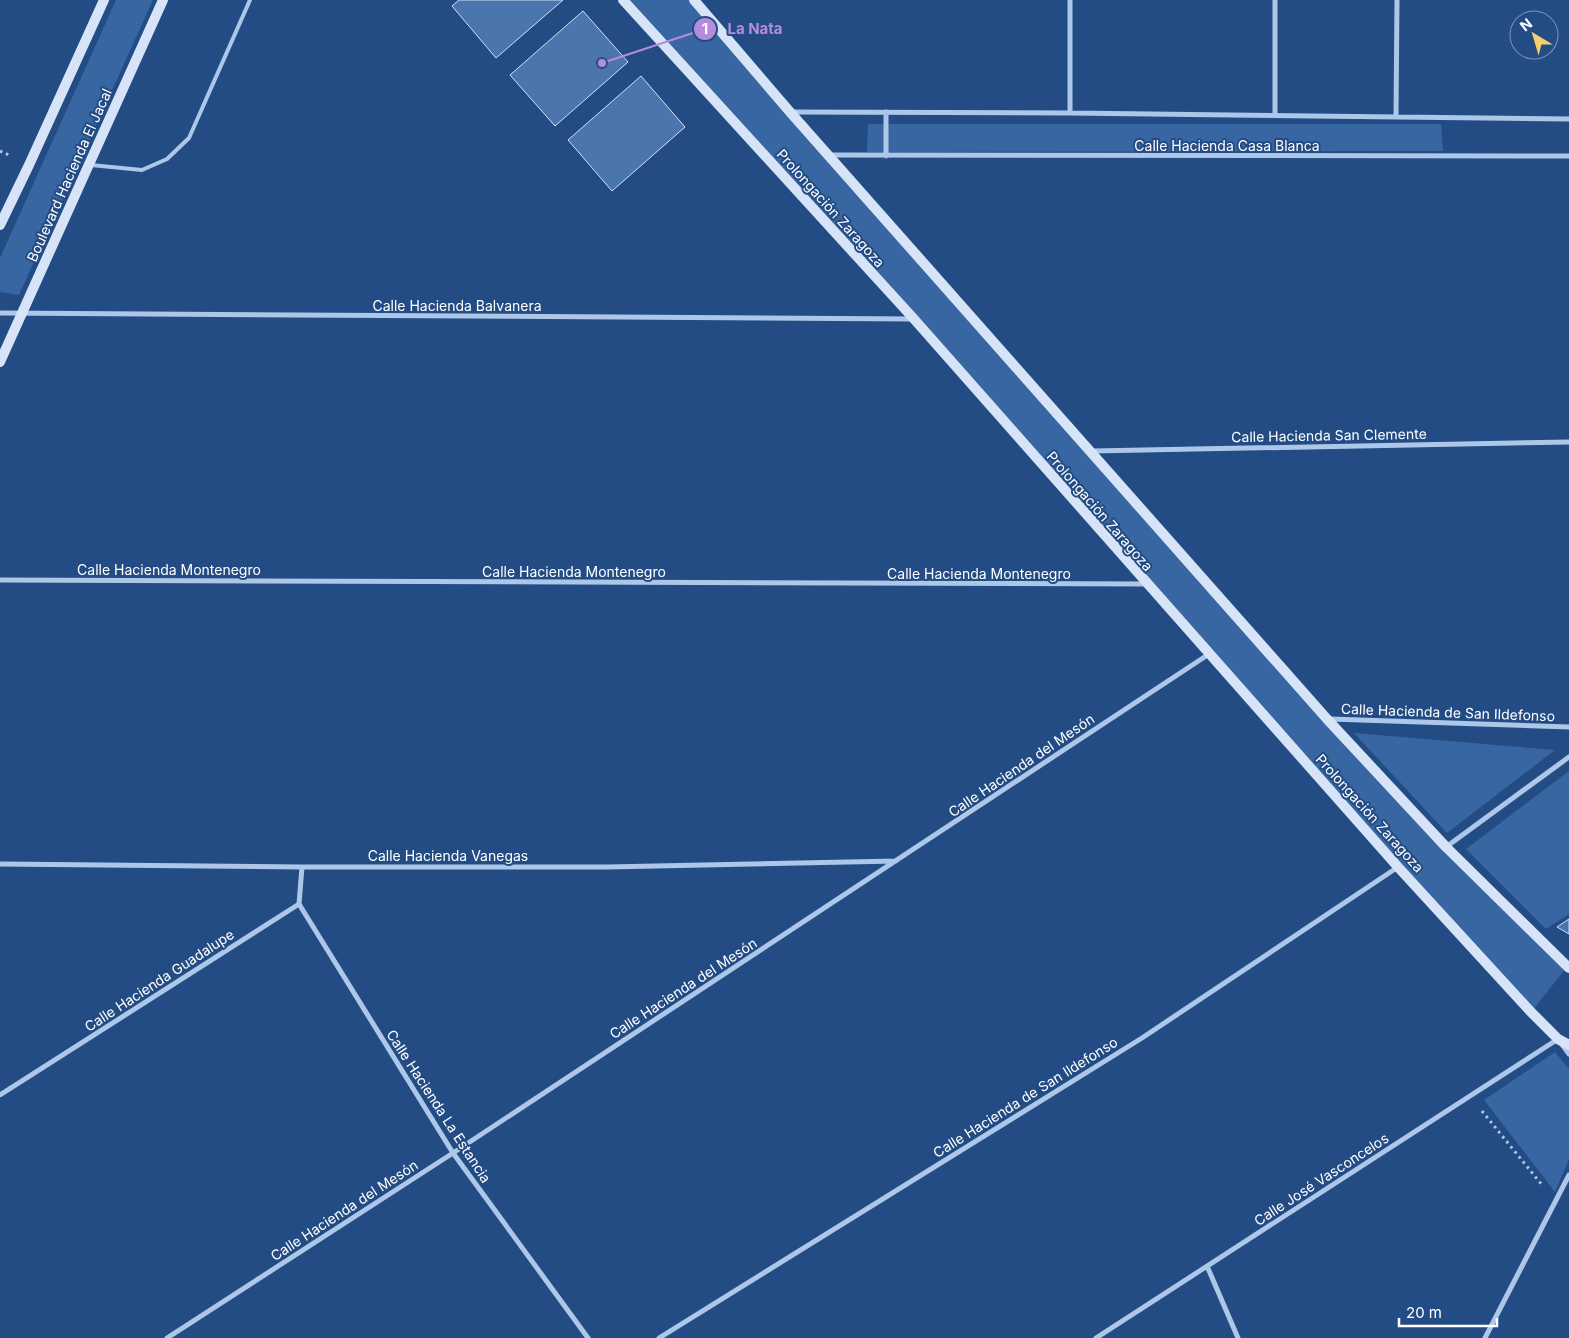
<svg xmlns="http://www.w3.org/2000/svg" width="1569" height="1338" font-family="Inter,sans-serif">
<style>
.green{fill:#3766a2}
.building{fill:#4b76ad;stroke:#d1e1f7}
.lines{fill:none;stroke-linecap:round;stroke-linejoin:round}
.path{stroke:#adc7e9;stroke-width:3;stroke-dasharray:2.5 4;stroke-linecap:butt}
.service{stroke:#adc7e9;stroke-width:4}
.minor{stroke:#adc7e9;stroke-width:5}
.secondary{stroke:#d7e4f7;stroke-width:10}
.labels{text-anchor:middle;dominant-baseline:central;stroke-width:4;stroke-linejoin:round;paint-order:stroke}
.street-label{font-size:14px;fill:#fff;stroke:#234c85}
.leader{fill:none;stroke:#b68bdc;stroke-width:2}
.callout-dot{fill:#b68bdc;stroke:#234c85;stroke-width:2}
.mark-label{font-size:15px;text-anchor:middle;font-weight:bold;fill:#fff}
.callout-label{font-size:15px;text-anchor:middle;font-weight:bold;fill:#b68bdc;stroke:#234c85;stroke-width:4;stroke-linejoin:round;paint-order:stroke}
</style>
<rect width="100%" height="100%" fill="#234c85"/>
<path class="green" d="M116,0h37l-134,295 -19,-3v-34z
M623,0h71l633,719 240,248 -36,45z
M868,124h573l2,27 -576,1z
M1354,733l201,17 -108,83z
M1569,771v143l-23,15 -80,-80z
M1555,1052l14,17v90l-14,33 -71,-92z"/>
<path class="building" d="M459,0h104l-67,58 -44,-52z
M583,11l45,51 -73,64 -45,-51z
M641,76l44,51 -73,64 -44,-51z
M1569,919v15l-12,-7z"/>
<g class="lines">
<path class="path" d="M0,151l9,4
M1482,1111l60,74"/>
<path class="service" d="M91,165l51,5 25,-11 22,-21 61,-138"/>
<path class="minor" d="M792,112l278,1 499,6
M1070,113v-113
M1275,115v-115
M1396,116l1,-116
M830,155l739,1
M886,156v-44
M0,313l914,6
M1092,451l477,-9
M0,580l1147,4
M1330,719l239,8
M1446,847l123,-90
M0,864l302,3h305l289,-6
M299,904l154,249 135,185
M0,1095l299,-191 3,-37
M1207,1266l31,72
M167,1338l286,-185 756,-499
M659,1338l483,-300 256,-171
M1096,1338l462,-299 11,15
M1485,1338l84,-163"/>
<path class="secondary" d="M623,0l291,319 484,548 133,145 27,27 11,6
M694,0l96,112 537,607 119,128 123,121
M0,225l29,-60 75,-165
M0,362l163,-362"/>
</g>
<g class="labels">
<g class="street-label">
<text x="1227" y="145">Calle Hacienda Casa Blanca</text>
<text transform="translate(69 175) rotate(-66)">Boulevard Hacienda El Jacal</text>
<text transform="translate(831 208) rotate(48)">Prolongación Zaragoza</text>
<text x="457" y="305">Calle Hacienda Balvanera</text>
<text transform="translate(1329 435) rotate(-1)">Calle Hacienda San Clemente</text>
<text transform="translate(1100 511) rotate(49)">Prolongación Zaragoza</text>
<text x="169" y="569">Calle Hacienda Montenegro</text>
<text x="574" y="571">Calle Hacienda Montenegro</text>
<text x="979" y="573">Calle Hacienda Montenegro</text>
<text transform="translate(1448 712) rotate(2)">Calle Hacienda de San Ildefonso</text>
<text transform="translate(1021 765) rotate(-34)">Calle Hacienda del Mesón</text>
<text transform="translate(1370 813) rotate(48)">Prolongación Zaragoza</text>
<text x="448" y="855">Calle Hacienda Vanegas</text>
<text transform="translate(159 980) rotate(-33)">Calle Hacienda Guadalupe</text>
<text transform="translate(683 988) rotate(-33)">Calle Hacienda del Mesón</text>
<text transform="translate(1025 1097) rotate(-32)">Calle Hacienda de San Ildefonso</text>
<text transform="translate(439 1106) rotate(57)">Calle Hacienda La Estancia</text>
<text transform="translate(1321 1179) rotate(-33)">Calle José Vasconcelos</text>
<text transform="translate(344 1210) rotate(-33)">Calle Hacienda del Mesón</text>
</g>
</g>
<path class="leader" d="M602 63L705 29"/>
<g class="callout-dot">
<circle cx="602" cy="63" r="5"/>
<circle cx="705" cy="29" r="12"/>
</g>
<g class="mark-label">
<text x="705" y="34">1</text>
</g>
<g class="callout-label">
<text x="755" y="34">La Nata</text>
</g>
<g transform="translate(1534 35) rotate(322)"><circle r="24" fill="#234c85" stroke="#7b94b6"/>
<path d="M0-4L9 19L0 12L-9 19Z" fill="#f4cf70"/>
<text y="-8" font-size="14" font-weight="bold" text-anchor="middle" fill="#ffffff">N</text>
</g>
<path d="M1399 1318v8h98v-8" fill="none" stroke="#ffffff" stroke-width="2.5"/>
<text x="1406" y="1318" font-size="15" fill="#ffffff" stroke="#234c85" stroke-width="4" paint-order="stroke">20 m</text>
</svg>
